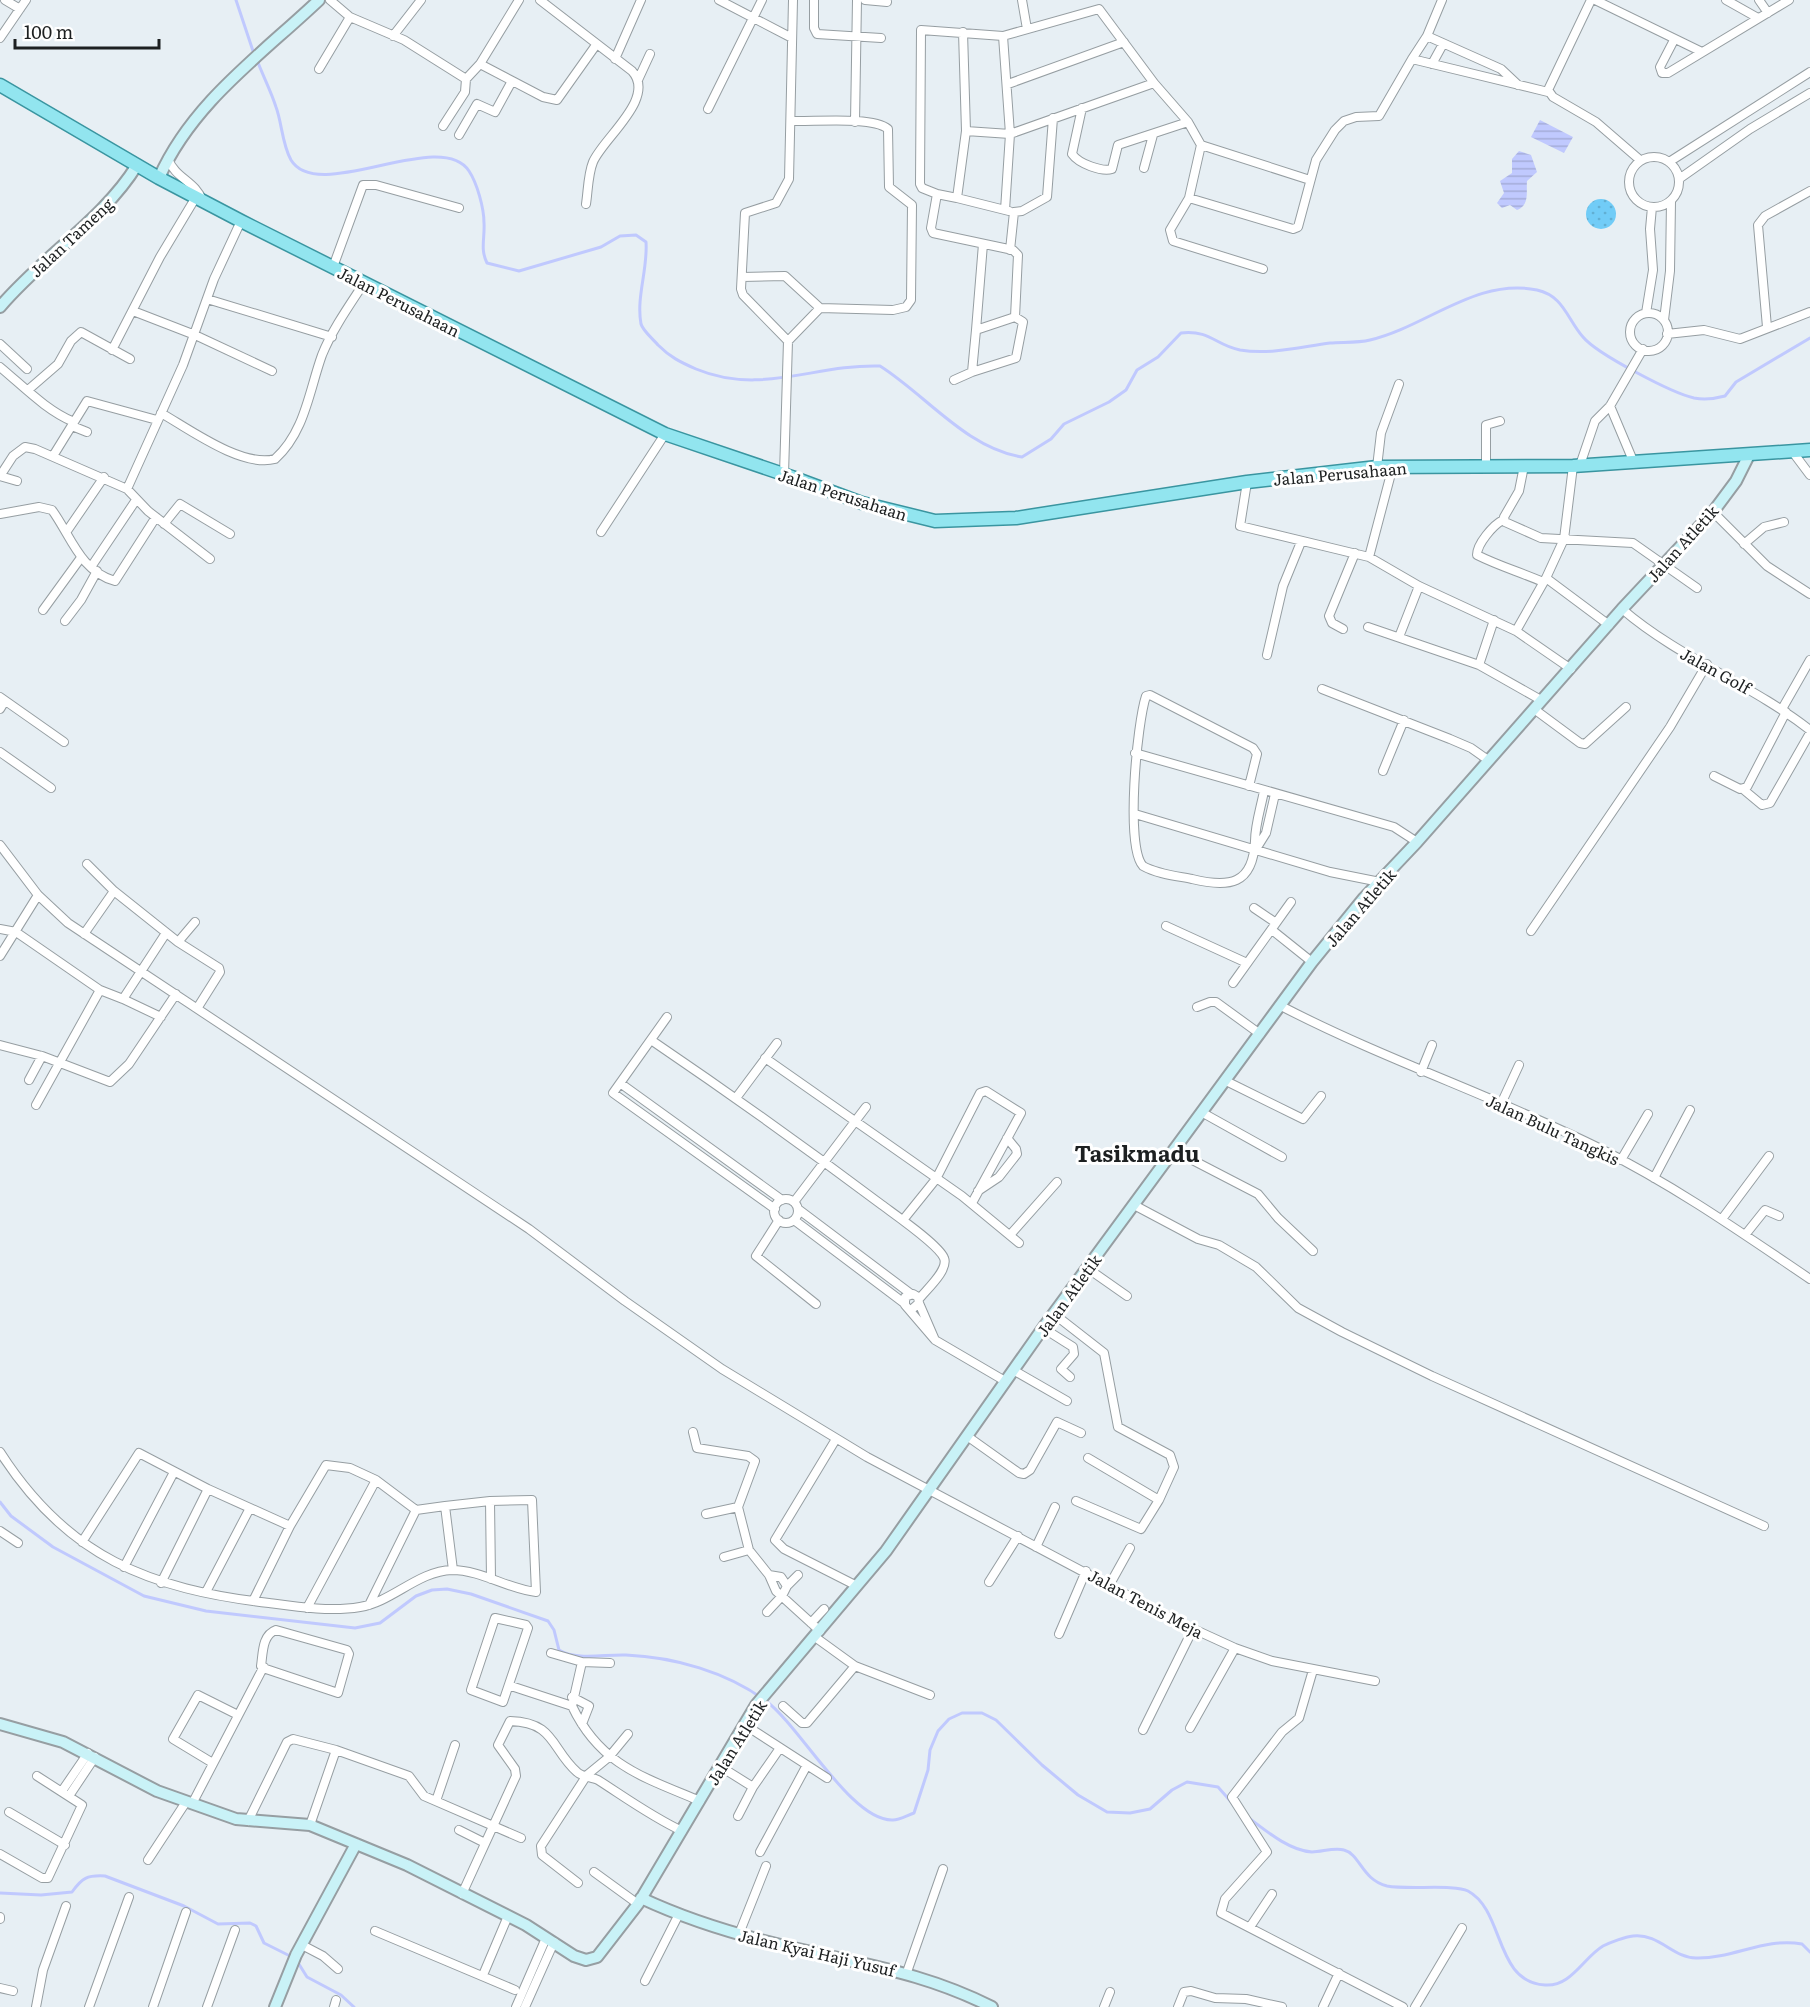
<svg xmlns="http://www.w3.org/2000/svg" width="1810" height="2007" font-family="Literata,serif">
<style>
.grass{fill:url(#grass-dots)}
.water{fill:url(#water-rules)}
.lines{fill:none;stroke-linecap:round;stroke-linejoin:round}
.stream{stroke:#c0c9fe;stroke-width:3}
.street-casing{stroke:#969ea2;stroke-width:10}
.secondary-casing{stroke:#969ea2;stroke-width:14}
.primary-casing{stroke:#3a95a0;stroke-width:15}
.street{stroke:#fff;stroke-width:8}
.secondary{stroke:#c9f2f7;stroke-width:10}
.primary{stroke:#92e5ef;stroke-width:12}
.labels{text-anchor:middle;dominant-baseline:central;stroke-width:6;stroke-linejoin:round;paint-order:stroke}
.street-label{font-size:16px;fill:#1d2021;stroke:#fff}
.district-label{font-size:22px;font-weight:bold;fill:#1d2021;stroke:#fff}
</style>
<defs>
<pattern id="grass-dots" width="8" height="8" patternUnits="userSpaceOnUse" patternTransform="scale(1.5)"><rect width="8" height="8" fill="#71ccf7"/><path d="M2 2h.1M6 6h.1" fill="none" stroke="#61afd3" stroke-width="1.8" stroke-linecap="round"/></pattern>
<pattern id="water-rules" width="6" height="5" patternUnits="userSpaceOnUse" patternTransform="scale(1.5)"><rect width="6" height="5" fill="#c0c9fe"/><path d="M0 2.5h6" fill="none" stroke="#a5acd9"/></pattern>
</defs>
<rect width="100%" height="100%" fill="#e7eff4"/>
<path class="grass" d="M1586 214a15 15 0 1 1 30 0a15 15 0 1 1-30 0Z"/>
<path class="water" d="M1540,120l33,17 -9,16 -33,-16z
M1519,151l12,4 6,17 -10,9c-1,11 3,24 -10,29l-7,-5 -8,3 -5,-5 7,-10 -4,-12 12,-8v-14z"/>
<g class="lines">
<path class="stream" d="M236,0l18,54
M257,60c6,16 14,31 19,47 6,16 6,37 15,53 27,45 149,-33 178,11 8,12 15,37 15,52 1,15 -4,26 3,40l32,8 82,-24 19,-11 16,-1 10,7c2,27 -10,55 -5,82 2,7 12,15 17,21 12,12 22,17 38,24 65,27 118,-5 184,-3 46,29 86,82 142,91l29,-18 13,-15 45,-22 17,-12 11,-20 21,-13 23,-24c30,-3 34,12 59,17 30,5 60,-3 90,-7 13,-1 28,0 40,-3 56,-13 107,-63 167,-50 27,6 30,29 46,47 14,17 89,56 111,61 11,2 20,1 31,-2l11,-14 74,-44
M0,1502l11,14 42,31 91,49 62,15 149,17 25,-5 36,-27 16,-6 15,-1 24,5 77,27 6,9 5,20c18,11 46,4 67,5 48,2 101,17 140,46 34,25 86,121 127,119 6,0 15,-5 21,-7l14,-43 2,-20 8,-19 11,-12 13,-6h20l14,7 46,45 36,30 29,17 23,1 20,-4 22,-19 15,-8 31,5 15,17
M1249,1818c17,13 41,33 63,34 10,0 22,-5 32,-2 16,4 18,30 43,36 20,4 68,-2 81,5 37,20 26,91 77,94 26,2 38,-27 58,-39 8,-4 22,-9 30,-10 26,-3 40,22 63,22 37,1 69,-21 106,-14l8,8
M0,1893l41,2 31,-3c10,-14 15,-17 33,-16l79,30 34,18 32,-1 6,3 8,17 28,14
M297,1961l10,16 34,18 13,12"/>
<defs>
<path id="street" d="M5,0l15,9
M330,0l20,17 54,23 62,39 14,-15 39,-64
M540,0l92,71c25,27 -29,67 -39,91 -5,12 -5,29 -7,42
M719,0l73,38
M814,0v28l3,6 64,4
M865,0l22,2
M1022,0l5,29
M1442,0l-15,36 74,33 17,16
M1591,0l-43,90 5,7 43,25 44,38
M1595,0l107,52
M1726,0l32,18
M1759,0l9,13
M393,36l28,-36
M1003,36l7,98 -5,76
M1427,36l-15,23 136,33
M0,38l26,-38
M1674,40l-14,27 2,6h6l121,-73
M615,59l26,-59
M480,64l63,33 14,3 39,-55
M1432,64l11,-20
M319,69l31,-52
M638,80l12,-26
M1008,84l116,-42
M1082,108l-10,46c7,10 30,18 40,15l6,-24 70,-23
M708,109l54,-109
M855,122l2,-122
M443,126l22,-34 1,-13
M966,131l44,3 144,-51
M459,135l18,-31 18,8 17,-31
M1629 182a25 25 0 1 1 50 0a25 25 0 1 1-50 0Z
M168,159c7,19 28,23 34,41
M1669,162l141,-90
M1144,168l9,-33
M1679,179l71,-50 60,-36
M937,194l20,4 9,-67 -3,-99
M957,198l52,13
M1189,198l12,-53
M1010,250l4,-38 8,-1 25,-14 6,-79
M333,267l30,-82h13l83,23
M1263,269l-90,-28 -3,-11 19,-32 104,31 5,-2 18,-67 19,-30 9,-9 12,-4 23,-1 33,-57
M742,277l43,-1 35,32
M207,299l125,38
M133,311l62,24 77,36
M1646,313l7,-43 -3,-41 2,-22
M1630 332a19 19 0 1 1 38 0a19 19 0 1 1-38 0Z
M1664,320l6,-49 1,-70
M1767,327l-9,-102 7,-9 45,-25
M976,330l7,-86
M1667,334l37,-4 36,9 70,-27
M788,341l-45,-46 -2,-6 4,-76 31,-10 13,-24 4,-179
M0,344l27,25
M112,350l48,-93 36,-60
M0,367c24,20 47,44 74,55
M972,372l44,-14 7,-36 -8,-5
M954,380l18,-8 4,-42 39,-13 3,-62 -5,-5 -80,-17 -2,-5 6,-34 -15,-6 -2,-4 1,-154 82,6 96,-27 55,74 34,39 13,23 109,35
M28,390l30,-26 13,-23 10,-9 49,27
M1610,406l24,57
M161,413c28,16 81,55 114,46 30,-27 34,-68 47,-104 10,-25 27,-49 42,-72
M72,426l15,6
M1792,451l18,24
M53,456l34,-55 70,19
M1580,465l15,-44 15,-15 33,-57
M1524,466l-5,25 -15,26 1,5 36,16 92,5 64,45
M1377,467l4,-34 18,-49
M1486,467v-42l14,-4
M784,474l4,-133 32,-33 73,2 13,-3 5,-7 1,-95 -23,-18 -1,-58c-16,-13 -74,-7 -97,-8
M0,476l13,-20 12,-9 10,2 92,40 56,-124 31,-86 27,-58
M0,476l17,5
M1247,482l-7,44 129,31 50,29 97,45 55,38
M127,489l21,22 62,48
M1713,512l54,54 43,28
M0,514l39,-7 13,3c19,26 28,61 63,71l41,-64
M1503,520c-10,5 -26,24 -26,35 22,11 43,17 66,27
M164,524l16,-20 50,30
M67,531l37,-54
M601,532l64,-98
M1744,544l20,-17 20,-5
M1369,557l24,-91
M91,567l45,-67
M1546,578l63,47
M1622,609c57,49 129,75 188,121
M43,610l37,-51
M65,621l16,-21 16,-29
M1368,627l111,38 62,35
M1343,629l-11,-6 -3,-7 26,-63
M1516,631l30,-53 18,-39 9,-73
M1399,637l20,-51
M1267,655l16,-69 18,-44
M1479,665l15,-45
M1322,689l128,50 21,9 17,12
M0,697l64,45
M0,709l5,-8
M1534,709l46,34 5,1 41,-37
M1782,709l28,-49
M0,752l51,36
M1135,753l259,74 23,15
M1383,771l21,-51
M1714,776l26,13 7,-2 39,-75
M1249,786l8,-32 -4,-6 -103,-53 -4,1c-9,27 -21,151 -3,170 14,8 34,10 49,13 37,9 61,6 63,-38 0,-16 6,-34 9,-50
M1744,790l18,15 8,-2 40,-70
M1135,814l195,58 50,10
M0,845l38,50 30,28 461,306 96,72 97,68 145,88 309,164 59,27 37,13 103,20
M1256,849l10,-16 9,-39
M87,864l27,27
M1254,908l22,15
M1166,926l81,37
M0,929l16,3 84,58 23,9 43,-66
M1272,930l40,32
M1531,931l139,-204 37,-63
M84,934l30,-43 64,51 41,26 1,4 -22,35
M178,942l17,-20
M0,956l38,-61
M1233,983l58,-81
M123,999l38,18
M1281,1006c104,54 216,91 320,143 74,37 141,84 209,130
M1197,1007l13,-5h6l44,32
M667,1017l-54,76 162,116
M651,1040c78,53 155,108 231,165 12,9 57,40 62,53 5,12 -18,32 -25,41
M0,1045l42,11 68,26 19,-18 47,-70
M765,1058l197,138 57,47
M1421,1072l11,-27
M29,1080l13,-24
M1226,1081l77,38 18,-23
M620,1083l162,117
M736,1098l41,-55
M1501,1104l18,-39
M36,1105l64,-115
M1203,1113l79,44
M1175,1151l83,43 20,24 35,33
M1621,1160l27,-46
M1654,1178l36,-68
M978,1191l21,-14 18,-23 -1,-5 -9,-11
M774 1211a12 12 0 1 1 24 0a12 12 0 1 1-24 0Z
M794,1202l72,-95
M1134,1205l64,34 21,6 37,22 42,41 44,24 90,44 332,150
M798,1209l113,85
M1722,1219l47,-63
M779,1220l-23,36 60,48
M794,1220l110,83
M903,1220l33,-41 44,-86 6,-2 35,22 -49,90
M1010,1235l47,-53
M1745,1235l20,-25 14,6
M1087,1268l40,28
M919,1303l16,37
M911,1310l8,-7 -1,-6 -5,-3 -8,3v8l30,35 70,41
M1054,1314l50,39 14,74 52,28 4,12 -15,33 -71,-42
M1043,1328l30,19 1,7 -13,15 9,8
M1013,1370l54,31
M693,1432l4,16 51,8 7,5 -17,46 11,43 20,25 7,16 44,40
M967,1436l52,37 5,1 6,-4 27,-48 24,11
M836,1439l-61,101 9,9 73,37
M0,1452c67,105 149,137 269,151 29,4 62,9 91,4 32,-5 58,-36 92,-37 29,0 56,19 84,22l-4,-92 -42,1
M1076,1501l65,28 18,-29
M445,1506l45,-5 1,78
M416,1510l29,-4 8,64
M706,1514l32,-7
M0,1531l18,12
M82,1542l57,-89 69,36 82,37 36,-61 24,3 26,12 -69,128
M1036,1547l19,-40
M724,1557l25,-7
M124,1567l50,-95
M989,1582l29,-46
M161,1583l47,-94
M1110,1584l20,-36
M787,1586l11,-11
M206,1592l44,-84
M253,1601l37,-75
M369,1605l47,-95 -40,-30
M767,1612l15,-16 5,-10 -6,-9 -12,-2
M495,1618l31,7 2,3 -25,74 -32,-12z
M811,1623l13,-14
M1059,1634l27,-63
M815,1637l40,29 75,29
M551,1653l31,9 -10,44c28,59 71,71 128,95
M582,1662l28,1
M1313,1670l-14,48 -17,14 -50,65 35,55 -42,47 -4,14 182,94
M511,1686l61,20
M572,1697l17,9 -7,18
M783,1706l19,17h5l48,-57
M745,1725l82,53
M1190,1728l45,-80
M1143,1730l50,-101
M211,1762l-38,-23 25,-44 38,19
M721,1767l32,20 27,-39
M62,1791l26,-38
M69,1796l26,-39
M436,1801l19,-56
M192,1804l71,-136 75,25 11,-39 -2,-4 -71,-20c-14,5 -13,23 -15,36l3,1
M9,1812l56,33
M738,1816l15,-29
M248,1821l39,-79 6,-3 43,11 73,26 15,20 97,42
M310,1825l26,-75
M459,1830l24,12
M760,1852l47,-87
M0,1854l42,24h6l34,-73 -45,-29
M148,1860l38,-58
M594,1872l44,32
M578,1883l-36,-28 -1,-9 46,-71 22,-18 19,-23
M462,1894l54,-118 -1,-7 -17,-24 12,-24c45,1 41,28 67,51 5,5 15,5 21,8 28,18 54,37 84,51
M0,1917v2
M1250,1927l22,-33
M375,1931l140,59
M739,1934l27,-68
M302,1945l21,11 15,13
M907,1972l36,-103
M483,1975l25,-59
M645,1981l34,-67
M0,1988l13,3
M36,2007l7,-37 23,-64
M89,2007l40,-110
M153,2007l33,-95
M207,2007l28,-77
M334,2007l2,-7
M516,2007l30,-69
M525,2007l29,-65
M1104,2007l6,-15
M1178,2007l6,-15 7,-1 24,7 31,1 36,8
M1323,2007l16,-34
M1415,2007l47,-79"/>
<path id="secondary" d="M159,178c33,-75 102,-123 160,-178
M0,307c42,-50 104,-88 137,-142
M0,1724l63,18 94,49 79,28 74,6 97,40 119,60 48,31 12,4 11,-3 41,-53 118,-199 130,-154 157,-223 269,-366 52,-64 53,-56 205,-233 91,-97 23,-31 13,-26
M641,1898c53,25 110,41 166,53 69,16 121,24 185,56
M275,2007l21,-52 60,-111"/>
<path id="primary" d="M0,85l159,93 82,43 424,213 127,43 70,26 73,18 81,-3 231,-36 130,-15 196,-1 237,-16"/>
</defs>
<use href="#street" class="street-casing"/>
<use href="#secondary" class="secondary-casing"/>
<use href="#primary" class="primary-casing"/>
<use href="#street" class="street"/>
<use href="#secondary" class="secondary"/>
<use href="#primary" class="primary"/>
</g>
<g class="labels">
<g class="street-label">
<text transform="translate(71 237) rotate(-43)">Jalan Tameng</text>
<text transform="translate(399 301) rotate(27)">Jalan Perusahaan</text>
<text transform="translate(1340 473) rotate(-5)">Jalan Perusahaan</text>
<text transform="translate(843 494) rotate(18)">Jalan Perusahaan</text>
<text transform="translate(1682 543) rotate(-48)">Jalan Atletik</text>
<text transform="translate(1716 670) rotate(29)">Jalan Golf</text>
<text transform="translate(1360 907) rotate(-49)">Jalan Atletik</text>
<text transform="translate(1553 1129) rotate(25)">Jalan Bulu Tangkis</text>
<text transform="translate(1068 1295) rotate(-54)">Jalan Atletik</text>
<text transform="translate(1146 1603) rotate(28)">Jalan Tenis Meja</text>
<text transform="translate(736 1742) rotate(-58)">Jalan Atletik</text>
<text transform="translate(817 1952) rotate(13)">Jalan Kyai Haji Yusuf</text>
</g>
<g class="district-label">
<text x="1137" y="1152">Tasikmadu</text>
</g>
</g>
<path d="M15 39v9h144v-9" fill="none" stroke="#1d2021" stroke-width="3"/>
<text x="24" y="39" font-size="18" fill="#1d2021" stroke="#ffffff" stroke-width="4.5" paint-order="stroke">100 m</text>
</svg>
